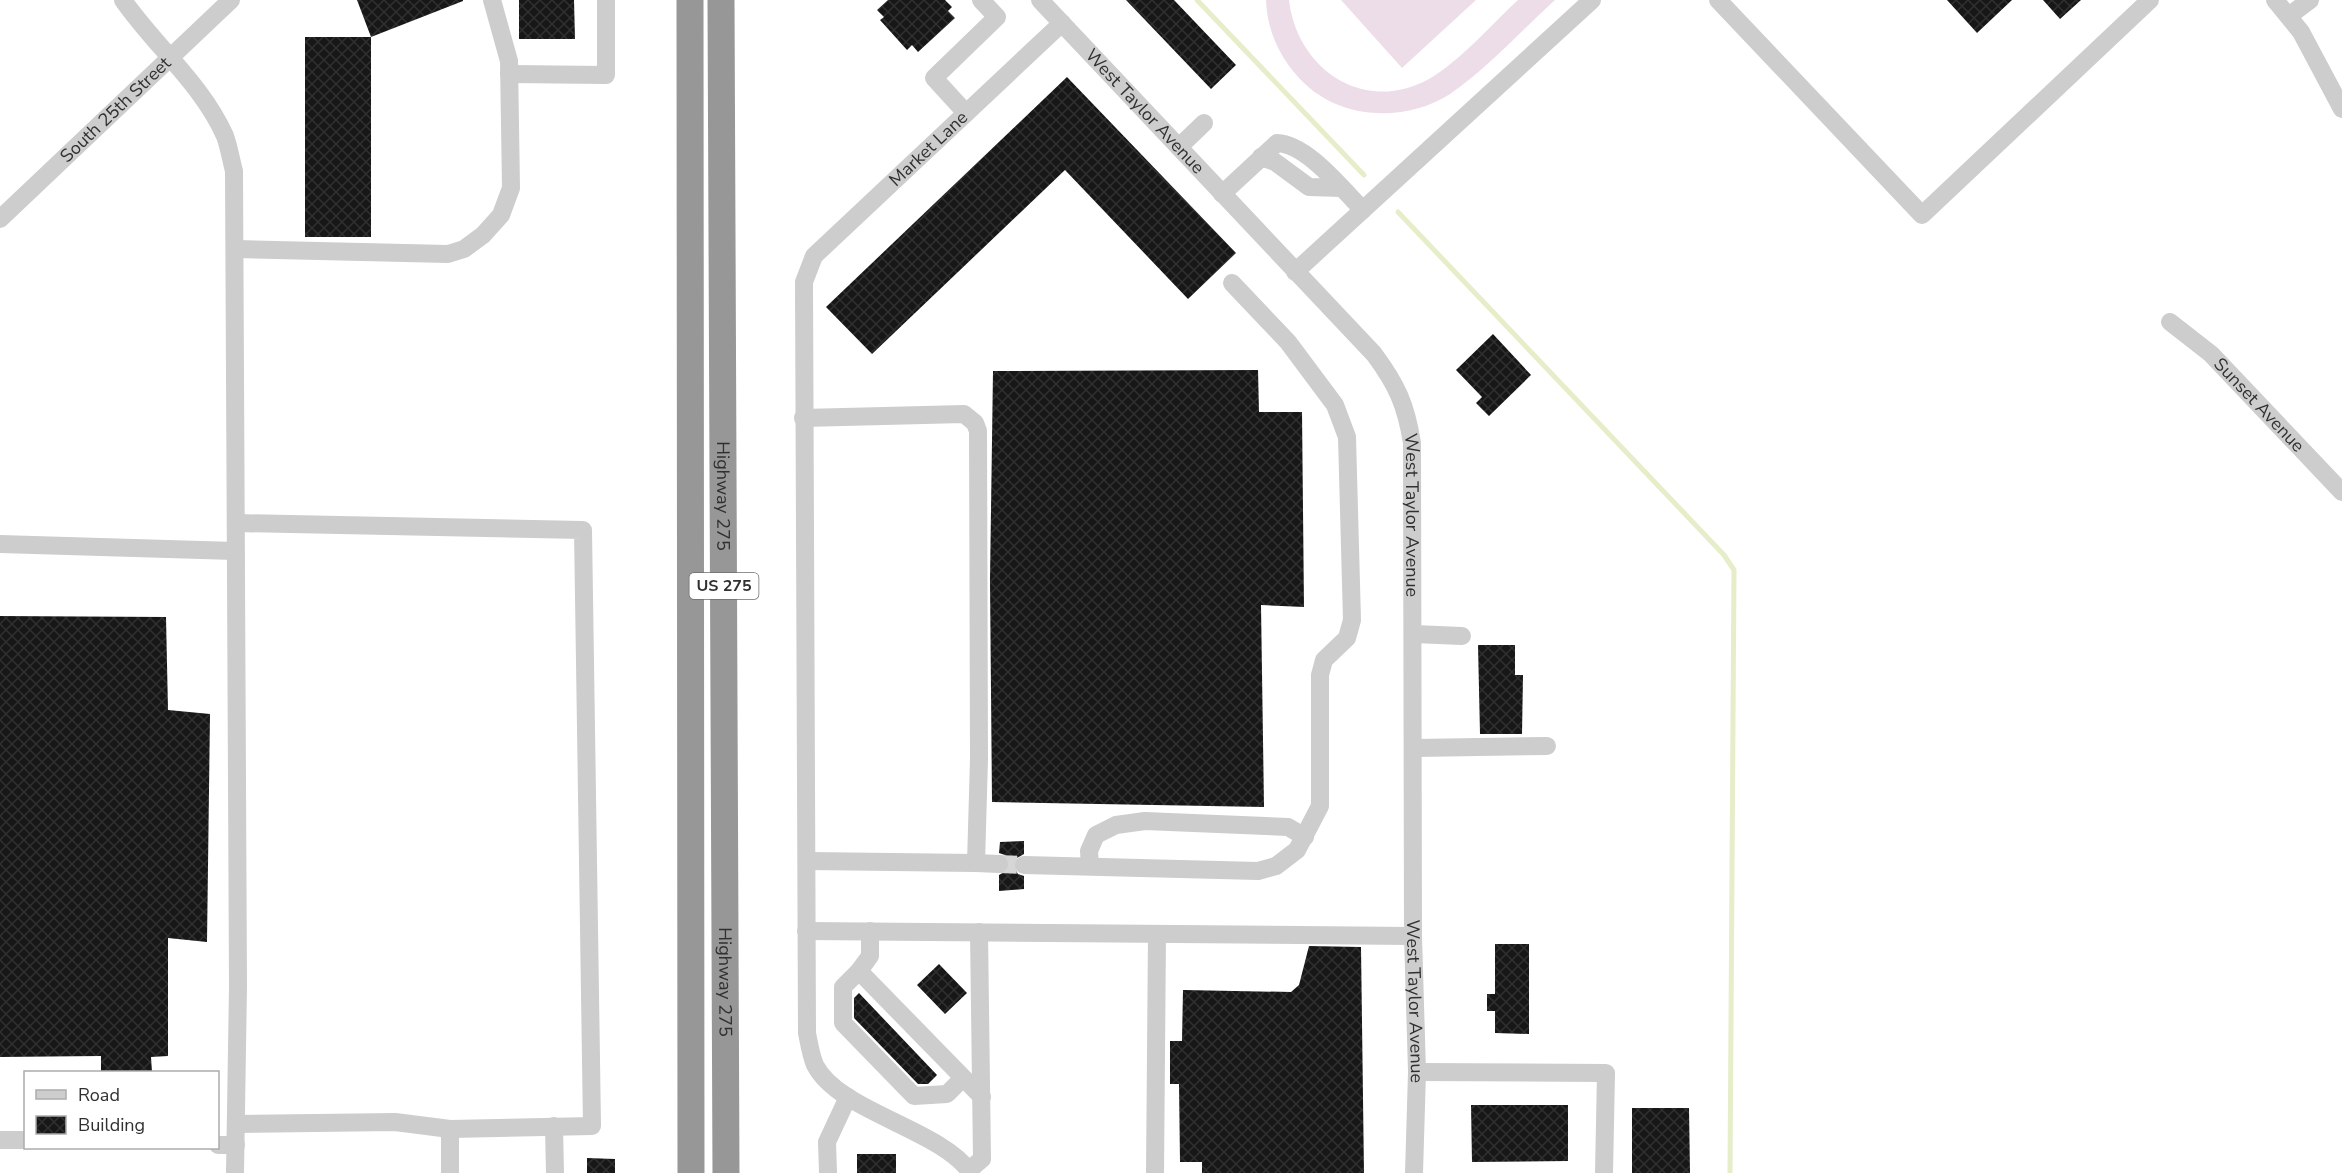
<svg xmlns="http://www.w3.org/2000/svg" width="2342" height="1173" font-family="'Nunito Sans',sans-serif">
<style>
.pitch{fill:#eddde9}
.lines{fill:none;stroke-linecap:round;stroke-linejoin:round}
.stream{stroke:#e6edc9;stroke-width:5}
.building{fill:url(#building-cross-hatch)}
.minor-tunnel{stroke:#d6d6d6;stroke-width:18;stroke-dasharray:18 9;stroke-linecap:butt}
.minor{stroke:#cdcdcd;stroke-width:18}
.highway{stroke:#979797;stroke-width:27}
.labels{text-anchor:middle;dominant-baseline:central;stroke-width:6;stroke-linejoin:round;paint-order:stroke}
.shield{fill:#fff;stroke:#6e6e6e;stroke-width:1.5}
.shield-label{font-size:16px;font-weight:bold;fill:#303030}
.street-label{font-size:18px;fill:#303030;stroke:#fff}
</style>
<defs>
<pattern id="building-cross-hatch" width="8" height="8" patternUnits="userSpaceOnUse" patternTransform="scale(1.5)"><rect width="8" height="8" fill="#171717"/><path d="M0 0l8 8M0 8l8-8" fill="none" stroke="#303030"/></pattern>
</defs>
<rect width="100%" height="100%" fill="#fff"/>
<path class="pitch" d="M1266,0h23c8,69 75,115 140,79 31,-18 62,-54 89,-79h37c-34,31 -67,68 -105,94 -43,28 -107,26 -145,-10 -23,-22 -38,-51 -39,-84z
M1341,0h135l-74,68z"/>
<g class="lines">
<path class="stream" d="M1197,0l167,175
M1398,212l326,343 10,15 -4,603"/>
</g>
<path class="building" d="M357,0h106v1l-92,36z
M519,0h55l1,39h-56z
M888,0h57l7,7 -4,4 7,7 -37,34 -6,-7 -5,5 -27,-30 4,-3 -7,-7z
M1126,0h48l62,65 -25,24z
M1947,0h65l-35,33z
M2043,0h38l-21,19z
M305,37h66v200h-66z
M1067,77l169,176 -48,46 -123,-129 -193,184 -46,-47z
M1493,334l38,41 -42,41 -13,-13 6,-6 -26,-27z
M1258,370l1,42h43l2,195 -43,-2 3,202 -272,-5 -2,-222 3,-209z
M0,616l166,1 2,93 42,4 -3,228 -39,-4v118l-17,1 1,15h-51v-16l-101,1z
M1478,645h37v30h8l-1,59h-42z
M1024,841v13l-9,5 -2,6 5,9 6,2v13l-25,2v-16l9,-5 2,-6 -5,-9 -6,-2 1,-11z
M1495,944h34v90l-34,-1v-22h-8v-17h8z
M1309,946l52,1 3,226h-162v-11h-22l-1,-78h-9v-43h12l1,-51 108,2 8,-7z
M939,964l28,29 -22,21 -28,-29z
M859,993l78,82 -9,9h-10l-64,-66v-20z
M1471,1105h97v56l-96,1z
M1632,1108h57l1,65h-58z
M857,1154h39v19h-39z
M587,1158l28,1v14h-28z"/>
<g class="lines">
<path class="minor-tunnel" d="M999,864l25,1"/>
<g class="minor">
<path d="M123,0c32,46 79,84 102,136 4,11 6,24 9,35l4,815 -3,187"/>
<path id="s1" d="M1040,0l334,354c23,31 32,51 38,89l1,493 4,136 -3,101"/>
<path d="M1718,0l204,215 228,-215"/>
<path d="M2275,0l26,32 41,77"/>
<path d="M2290,15l20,-15"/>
<path d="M509,74l97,1v-75"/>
<path d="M966,113l-32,-35 63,-61 -16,-17"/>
<path d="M1179,147l25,-24"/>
<path d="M1261,157l14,5 34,25 33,1"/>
<path d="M1222,194l55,-51c30,1 65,46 86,67"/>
<path id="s2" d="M0,219l231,-219"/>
<path d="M236,249l212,5 16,-5 19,-14 18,-20 10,-27 -2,-127 -17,-61"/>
<path d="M1295,272l297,-272"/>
<path id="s3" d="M2170,322l41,32 131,138"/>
<path d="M803,418l161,-4 11,9 3,8 1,328 -3,104 -169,-2"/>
<path d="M236,523l347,7 9,596 -142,3"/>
<path d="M0,544l235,7"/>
<path d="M1414,634l48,2"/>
<path d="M1415,748l132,-2"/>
<path d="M976,863l23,1"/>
<path d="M1024,865l234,6 18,-5 21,-16 23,-44v-131l4,-15 23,-22 5,-18 -5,-183 -12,-32 -47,-63 -56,-59"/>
<path d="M1090,866l-1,-15 7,-16 20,-10 29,-4 143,6 17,10"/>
<path d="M806,931l607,5"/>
<path d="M870,931v25l-11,15 123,126"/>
<path d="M859,971l-16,16v36l71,73 33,-2 16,-16"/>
<path d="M1417,1072l189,1 -2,100"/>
<path d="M236,1124l159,-2 55,7v44"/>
<path d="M554,1126l1,47"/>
<path d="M0,1140h26"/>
<path d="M218,1145h18"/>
<path d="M969,1170l13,-11 -3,-227"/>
<path d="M828,1173l-1,-31 21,-45"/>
<path id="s4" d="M971,1173c-32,-45 -132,-61 -156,-108 -4,-9 -6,-22 -8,-32l-3,-751 10,-26 248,-233"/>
<path d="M1155,1173l2,-239"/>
</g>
<g class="highway">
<path d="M690,0l1,1173"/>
<path id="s5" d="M721,0l5,1173"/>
</g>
</g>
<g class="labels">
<rect class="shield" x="689.5" y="573" width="69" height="26" rx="4.5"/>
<g class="shield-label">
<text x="724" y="586">US 275</text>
</g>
<g class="street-label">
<text stroke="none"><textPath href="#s2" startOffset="159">South 25th Street</textPath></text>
<text stroke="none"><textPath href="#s1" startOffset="153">West Taylor Avenue</textPath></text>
<text stroke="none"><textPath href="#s4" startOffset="1161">Market Lane</textPath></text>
<text stroke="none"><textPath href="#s3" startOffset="122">Sunset Avenue</textPath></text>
<text stroke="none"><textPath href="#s5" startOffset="496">Highway 275</textPath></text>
<text stroke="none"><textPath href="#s1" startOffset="657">West Taylor Avenue</textPath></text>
<text stroke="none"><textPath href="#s5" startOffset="982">Highway 275</textPath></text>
<text stroke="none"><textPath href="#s1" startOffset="1143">West Taylor Avenue</textPath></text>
</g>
</g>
<rect x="24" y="1071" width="195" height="78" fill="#ffffff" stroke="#acacac" stroke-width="1.5"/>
<rect x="36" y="1090" width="30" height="9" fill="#cdcdcd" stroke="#acacac" stroke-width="1.5"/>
<text x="78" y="1101" font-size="18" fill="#303030">Road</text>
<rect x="36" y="1116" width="30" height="18" fill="url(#building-cross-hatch)" stroke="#acacac" stroke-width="1.5"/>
<text x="78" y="1131" font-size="18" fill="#303030">Building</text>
</svg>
